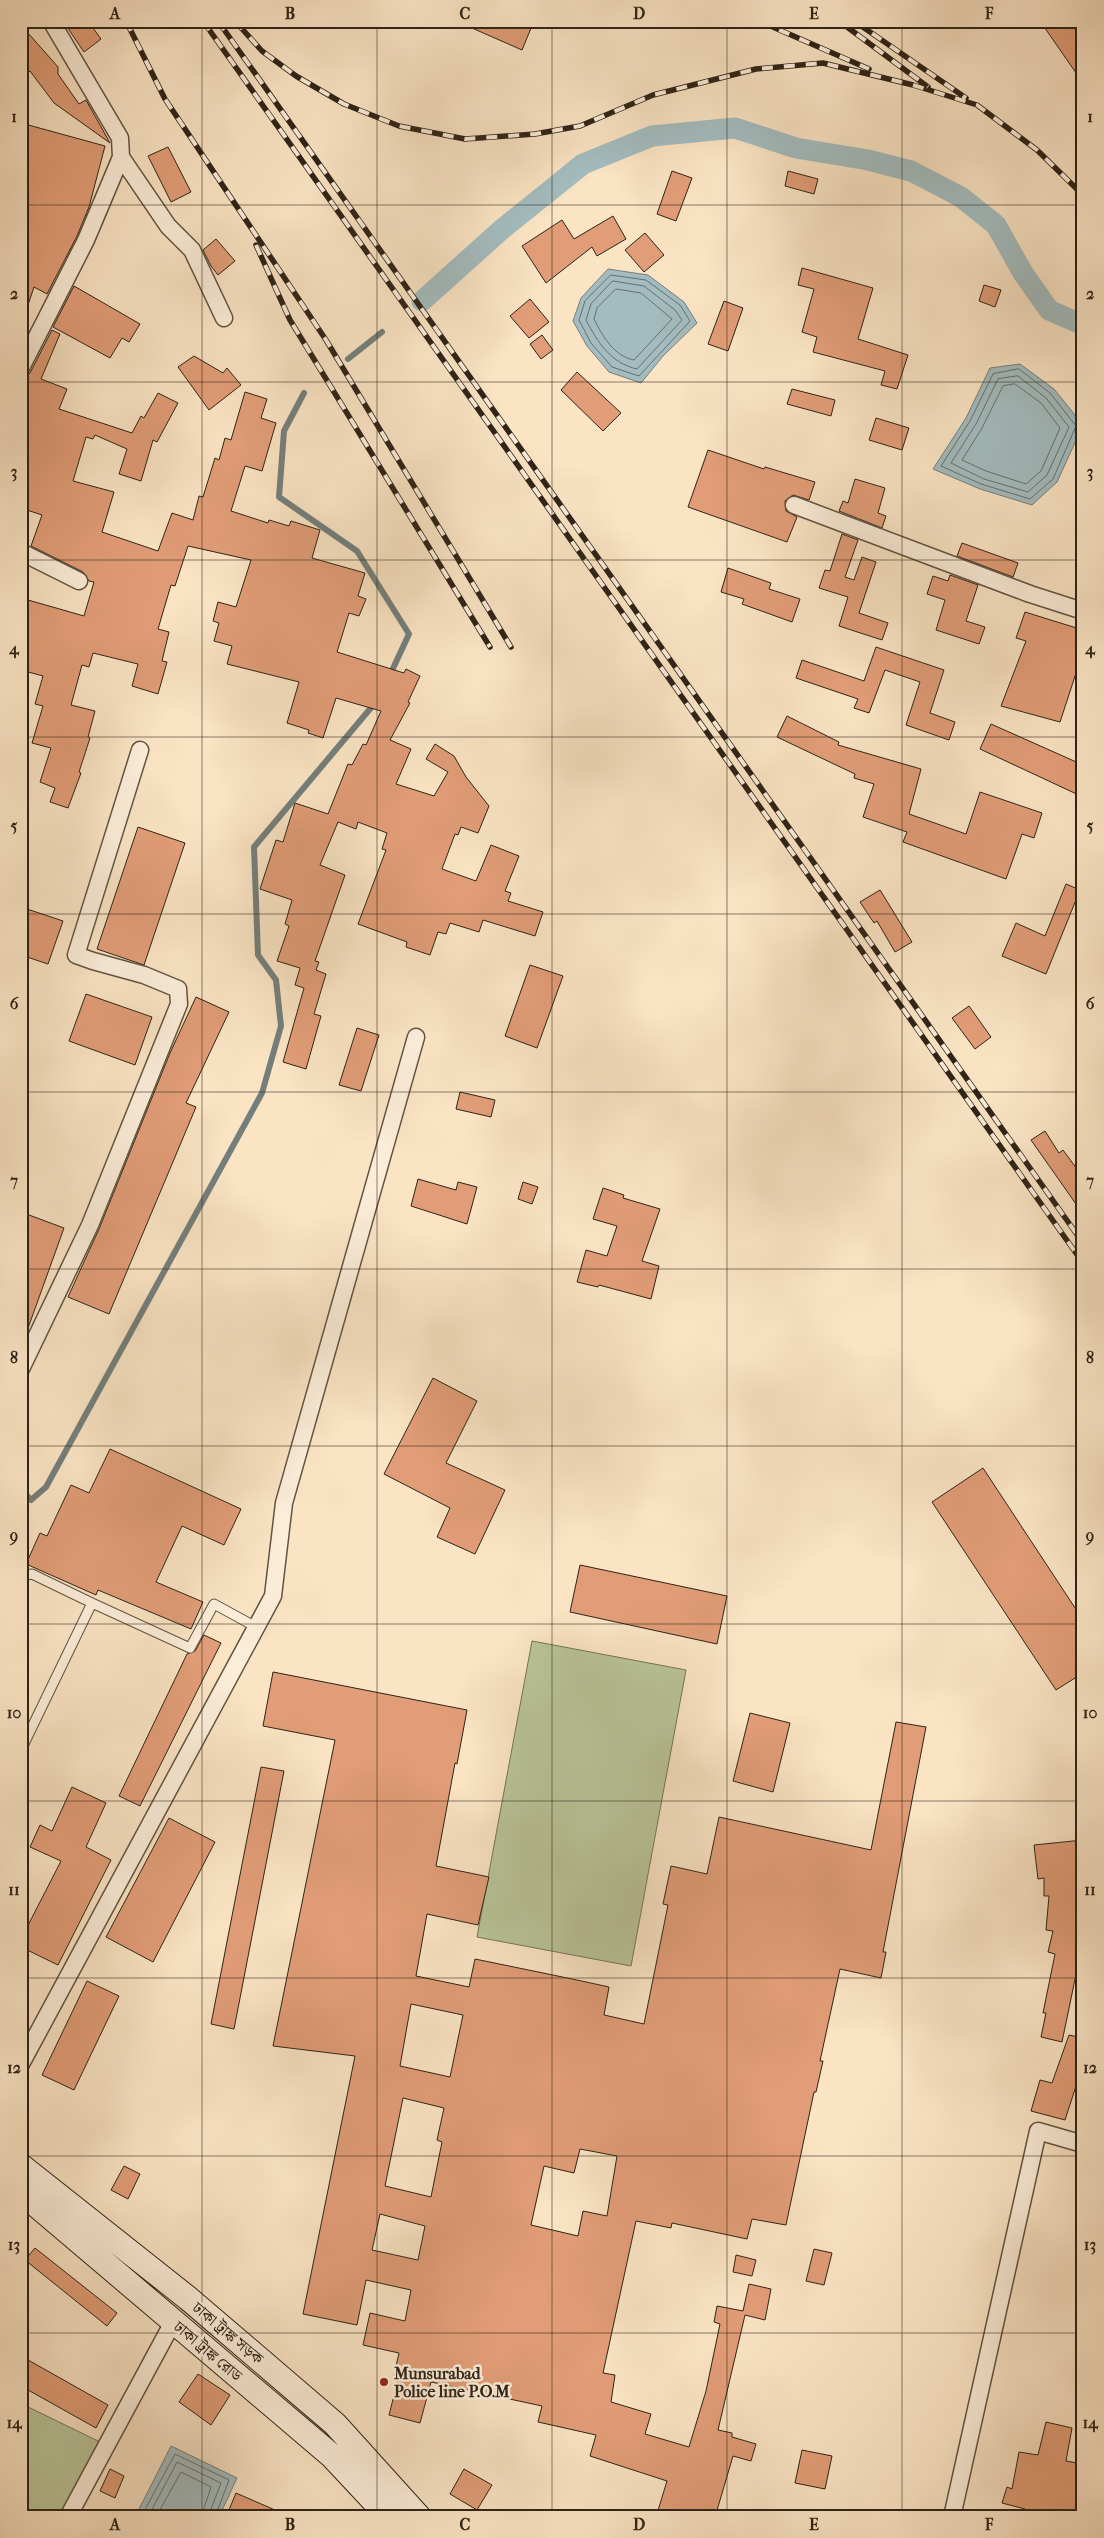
<svg xmlns="http://www.w3.org/2000/svg" width="1104" height="2538" font-family="'IM FELL French Canon','Noto Serif Bengali',serif">
<style>
.green{fill:#b9c599;stroke:#747458}
.water{fill:#a3bcbf;stroke:#747f7c}
.lines{fill:none;stroke-linecap:round;stroke-linejoin:round}
.shore{stroke:#68706b;stroke-width:1}
.stream{stroke:#747f7c;stroke-width:6}
.canal{stroke:#a3bcbf;stroke-width:21}
.building{fill:#e19d77;stroke:#2e2317;fill-rule:evenodd}
.lane-casing{stroke:#615342;stroke-width:11}
.street-casing{stroke:#615342;stroke-width:19}
.secondary-casing{stroke:#2e2317;stroke-width:26}
.lane{stroke:#fcedd9;stroke-width:9}
.street{stroke:#fcedd9;stroke-width:16}
.secondary{stroke:#fcedd9;stroke-width:24}
.rail-casing{stroke:#2e2317;stroke-width:5.5}
.rail{stroke:#fcedd9;stroke-width:4;stroke-dasharray:11;stroke-linecap:butt}
.grid{fill:none;stroke:#2e2317;stroke-width:1;stroke-opacity:0.55}
.poi-dot{fill:#8f2418;stroke:#fcedd9;stroke-width:2}
.labels{text-anchor:middle;dominant-baseline:central;stroke-width:5;stroke-linejoin:round;paint-order:stroke}
.street-label{font-size:16px;fill:#2e2317;stroke:#fcedd9}
.poi-label{font-size:16px;font-weight:bold;fill:#2e2317;stroke:#fcedd9;text-anchor:start}
.neatline{fill:none;stroke:#2e2317;stroke-width:2}
.grid-label{font-size:16px;text-anchor:middle;font-weight:bold;fill:#2e2317}
</style>
<rect width="100%" height="100%" fill="#fae4c4"/>
<filter id="stains"><feTurbulence type="fractalNoise" baseFrequency=".004" numOctaves="4"/><feColorMatrix values="0 0 0 0 .2 0 0 0 0 .09 0 0 0 0 .02 0 0 0 .5 -.17"/></filter>
<radialGradient id="worn" r=".72"><stop offset=".6" stop-color="#630" stop-opacity="0"/><stop offset="1" stop-color="#630" stop-opacity=".3"/></radialGradient>
<path class="green" d="M532,1641l154,29 -55,296 -154,-29z
M22,2404l78,38 -41,75h-38z"/>
<path class="water" d="M608,269l40,6 36,27 13,21 -34,33 -22,27 -32,-11 -22,-26 -14,-25 8,-23z
M1020,364l34,25 29,36 -26,57 -25,23 -52,-16 -47,-20 33,-51 24,-50z
M171,2446l66,32 -18,39h-84z"/>
<g class="lines">
<path class="shore" d="M611,275l35,5 34,25 10,16 -51,55 -27,-9 -21,-24 -12,-23 6,-19z
M613,281l31,5 31,24 7,10 -45,49c-26,-6 -39,-26 -51,-49l5,-16z
M616,289l25,4 31,26 -38,41c-20,-4 -31,-23 -40,-41l3,-11z
M1019,369l31,24 26,33 -23,53 -23,20 -49,-15 -40,-18 29,-45 23,-47z
M1018,376l28,22 23,29 -22,48 -19,17 -44,-13 -33,-16 25,-39 22,-45z
M1015,384l26,19 19,25 -19,43 -15,13 -40,-13 -24,-11 20,-32 21,-42z
M141,2517l34,-63 54,26 -14,37
M148,2517l29,-55 44,21 -13,34
M156,2517l25,-45 30,15 -10,30"/>
<path class="stream" d="M348,359l34,-27
M304,393l-20,38 -5,66 78,54 52,83 -20,43
M21,1489l10,11 15,-13 216,-394 19,-67 -5,-46 -18,-25 -4,-108 121,-144"/>
<path class="canal" d="M422,301l79,-71 82,-66 69,-28 83,-8 61,20 72,12 43,11 50,26 35,28 27,48 26,37 34,15"/>
</g>
<path class="building" d="M63,21h25l13,18 -17,13z
M456,21h78l-12,29z
M1040,21h43v62z
M21,25l37,42v7l21,30 7,-4 24,43 -56,-40 -24,-32 -9,7z
M21,123l84,23 -16,61 -12,29 -30,58 -13,-7 -10,30h-3z
M168,147l23,45 -20,10 -23,-46z
M672,171l20,7 -16,43 -19,-7z
M788,171l30,8 -4,15 -29,-8z
M613,216l13,23 -29,17 -5,-9 -46,36 -24,-37 40,-26 12,19z
M645,233l19,22 -20,17 -19,-22z
M216,239l19,22 -17,14 -7,-9 -8,-16z
M802,268l71,20 -15,51 50,16 -11,34 -16,-4 4,-14 -72,-19 4,-15 -15,-5 12,-43 -16,-4z
M984,285l17,5 -6,17 -16,-6z
M74,286l66,38 -11,18 -7,-4 -12,20 -57,-31z
M530,299l19,23 -20,16 -19,-22z
M724,301l19,7 -15,43 -20,-7z
M52,330l8,4 -19,45 26,10 -8,20 73,24 9,-17 3,2 14,-25 20,10 -21,39 -4,-2 -12,41 -22,-7 8,-25 -32,-14 -2,4 -7,-2 -13,44 41,11 -12,40 56,19 14,-38 21,7 6,-24 4,1 12,-39 4,2 6,-22 6,2 14,-48 22,7 -6,19 15,5 -14,48 -17,-5 -14,45 37,12 1,-3 20,6 2,-5 29,9 -8,28 53,15 -7,23 8,3 -7,17 -10,-3 -12,39 67,21 2,-4 14,7 -12,26 2,1 -20,37 21,9 -15,35 38,12 14,-24 -22,-13 9,-15 19,12 12,21 23,29 -11,27 -17,-6 -3,8 -3,-1 -13,35 34,12 15,-36 28,11 -14,35 6,2 -3,8 35,11 -8,24 -52,-16 -4,12 -29,-9 -4,11 -8,-2 -8,23 -24,-8 1,-5 -49,-18 28,-74 -4,-1 5,-16 -29,-11 -2,7 -18,-7 -18,43 25,10 -30,86 4,1 -3,8 10,4 -12,40 7,2 -15,53 -23,-7 21,-74 -9,-3 5,-17 -23,-7 12,-35 -4,-2 7,-24 -32,-11 16,-49 7,2 12,-39 33,11 20,-50 4,1 11,-21 3,1 15,-34 -45,-13 -13,40 -15,-5 1,-3 -22,-7 12,-41 -72,-18 5,-18 -18,-5 5,-18 -6,-2 5,-19 18,5 15,-47 -63,-14 -13,40 -4,-1 -13,44 11,3 -7,29 5,1 -9,32 -26,-8 6,-22 -45,-11 -4,14 -7,-2 -11,40 24,6 -7,26 2,1 -11,34 2,1 -13,35 -18,-6 5,-14 -15,-6 11,-34 -19,-5 11,-37 -8,-2 8,-28 -22,-6 6,-28 -6,-2v-42l63,18 10,-34 -5,-1 -6,-9 -52,-26 11,-31 -18,-6 3,-9 -6,-2v-118l9,-7z
M542,335l11,15 -12,9 -11,-15z
M194,356l29,17 4,-5 14,17 -32,25 -31,-43z
M577,372l44,41 -18,18 -42,-41z
M792,389l43,11 -4,16 -44,-12z
M876,418l33,10 -7,22 -33,-10z
M708,450l56,19 1,-2 50,15 -6,18 -16,-5 -8,6 1,10 11,6 -10,25 -99,-35z
M855,479l30,9 -7,25 8,3 -4,12 -43,-17 4,-10 5,2z
M842,534l16,6 -13,37 9,3 8,-23 14,5 -17,51 29,10 -6,17 -43,-14 9,-29 -29,-9 6,-18 5,1z
M962,543l56,20 -5,14 -56,-21z
M728,568l43,15 -2,6 31,10 -8,23 -50,-18 2,-5 -23,-7z
M950,575l28,10 -12,36 19,6 -6,17 -43,-14 9,-30 -18,-6 6,-18 15,5z
M1025,612l58,18v11l-7,22 3,1 -19,58 -59,-16 25,-65 -10,-3z
M876,647l68,23 -14,43 25,9 -6,18 -43,-15 14,-43 -35,-12 -16,43 -15,-5 4,-9 -62,-21 6,-18 62,21z
M787,716l52,26 -1,3 83,24 -12,45 57,20 14,-42 62,21 -8,25 -12,-4 -16,45 -103,-37 4,-10 -44,-15 11,-33 -20,-6 1,-4 -78,-37z
M991,724l92,41v32l-103,-48z
M138,827l47,16 -41,122 -47,-16z
M1066,884l14,6 -34,84 -44,-18 14,-33 29,13z
M880,890l32,52 -17,10 -18,-31 -3,2 -14,-21z
M21,907l42,14 -15,43 -27,-9z
M530,965l33,11 -26,72 -32,-12z
M86,994l66,23 -17,48 -66,-24z
M196,997l33,15 -43,91 10,4 -87,207 -41,-17 31,-68 71,-176z
M969,1006l22,31 -16,12 -23,-31z
M357,1028l22,7 -18,56 -22,-6z
M460,1092l35,8 -4,17 -35,-8z
M1045,1131l14,22 4,-3 20,27v37l-52,-74z
M418,1179l38,11 2,-8 19,5 -10,37 -56,-18z
M523,1182l15,5 -6,17 -14,-5z
M603,1188l21,7 -1,3 37,11 -18,52 17,5 -8,33 -52,-14 -1,2 -21,-5 9,-32 21,6 10,-30 -24,-7z
M21,1212l43,16 -41,114 -2,-1z
M433,1378l44,23 -31,62 59,27 -30,64 -38,-17 13,-29 -66,-34z
M110,1449l131,60 -17,36 -42,-19 -26,56 47,20 -12,27 -93,-39 -2,5 -70,-31 14,-31 7,3 24,-51 18,8z
M983,1468l100,152v53l-27,17 -124,-188z
M580,1565l147,31 -10,48 -147,-32z
M204,1635l17,8 -81,163 -21,-10 68,-142 8,-3z
M273,1672l194,38 -10,54 -2,-1 -19,103 53,11 -11,48 -51,-11 -11,62 53,11 6,-28 102,21 32,7 -5,28 40,9 24,-119 -5,-1 8,-38 36,8 12,-57 152,33 25,-128 30,5 -43,225h3l-5,26 -41,-9 -20,92h3l-7,31h-2l-28,133 -34,-6 -5,20 -75,-16 -1,5 -35,-7 -33,152 12,2 -4,27 40,12 -6,20 44,13 17,-56 14,-67 -6,-2 3,-16 26,5 6,-27 22,5 -6,31 -20,-5 -27,115 14,3v4l24,7 -5,17 -18,-5 -18,61h-59l11,-36 -77,-25 6,-21 -58,-13 4,-16 -111,-24 -11,41 -31,-8 10,-39 -5,-1 5,-22 -36,-8 7,-32 35,8 6,-31 -45,-10 -9,45 -54,-11 52,-258 -82,-10 62,-306 -72,-14zM411,2004l52,11 -13,62 -50,-11zM403,2098l41,10 -7,32 5,2 -11,55 -46,-11zM580,2149l37,7 -10,60 -24,-5 -5,25 -47,-11 13,-59 30,7zM380,2214l45,12 -7,34 -46,-10z
M750,1713l40,10 -17,69 -40,-11z
M261,1767l23,4 -50,258 -23,-5z
M72,1787l34,16 -20,44 25,13 -53,105 -37,-18v-8l40,-78 -31,-14 10,-22 12,6z
M169,1818l46,24 -62,120 -47,-25z
M1083,1840v121l-4,-1 -17,82 -21,-5 5,-24h-3l12,-59 -7,-2 5,-21 -7,-1 3,-34h-5v-18l-6,1 -4,-34z
M87,1981l32,15 -45,94 -32,-15z
M1069,2035l14,3 -5,21 5,2v27l-7,-2 -11,34 -34,-9 9,-31 12,3z
M124,2166l16,8 -12,25 -17,-9z
M35,2248l82,65 -10,13 -82,-66z
M814,2249l18,4 -8,32 -18,-4z
M736,2255l20,5 -4,16 -19,-4z
M21,2356l87,49 -12,23 -75,-42z
M198,2374l32,21 -19,30 -32,-23z
M1046,2422l26,6 -6,33 17,3v53h-59l1,-8 -23,-6 5,-16 5,2 7,-37 19,3z
M802,2450l30,6 -7,33 -30,-6z
M110,2469l14,7 -9,22 -15,-7z
M464,2469l28,16 -15,25 -27,-16z
M236,2493l55,24h-65z"/>
<g class="lines">
<defs>
<path id="lane" d="M21,1576l11,-2 60,29
M21,1750l71,-147 98,45 24,-44 42,23"/>
<path id="street" d="M121,157l47,69 24,24 32,68
M21,368l65,-128 35,-83 -1,-19 -69,-117
M794,505l236,89 53,17
M21,552l58,29
M21,1369l69,-144 89,-221 -1,-15 -34,-14 -51,-14 -17,-6 64,-205
M21,2064l252,-468 11,-93 132,-466
M68,2517l105,-195
M952,2517l86,-386 45,13"/>
<path id="secondary" d="M21,2166l168,133 146,125 84,93
M21,2192l311,264 57,61"/>
</defs>
<use href="#lane" class="lane-casing"/>
<use href="#street" class="street-casing"/>
<use href="#secondary" class="secondary-casing"/>
<use href="#lane" class="lane"/>
<use href="#street" class="street"/>
<use href="#secondary" class="secondary"/>
<defs>
<path id="rail" d="M126,21l39,78 161,241 185,307
M203,21l880,1242
M218,21l865,1222
M235,21l27,30 34,25 48,28 55,22 66,13 70,-5 45,-8 73,-31 103,-26 67,-6 90,22 64,20 60,45 46,45
M759,21l110,48
M839,21l89,66
M854,21l112,77
M256,245l34,75 200,327"/>
</defs>
<use href="#rail" class="rail-casing"/>
<use href="#rail" class="rail"/>
</g>
<path class="grid" d="M202,21v2496M377,21v2496M552,21v2496M727,21v2496M902,21v2496M21,205h1062M21,382h1062M21,560h1062M21,737h1062M21,914h1062M21,1092h1062M21,1269h1062M21,1446h1062M21,1624h1062M21,1801h1062M21,1978h1062M21,2156h1062M21,2333h1062"/>
<circle class="poi-dot" cx="384" cy="2382" r="5"/>
<g class="labels">
<g class="street-label">
<text transform="translate(228 2333) rotate(40)">ঢাকা ট্রাঙ্ক সড়ক</text>
<text transform="translate(208 2351) rotate(40)">ঢাকা ট্রাঙ্ক রোড</text>
</g>
<g class="poi-label">
<text x="394" y="2373">Munsurabad<tspan x="394" dy="18">Police line P.O.M</tspan></text>
</g>
</g>
<rect width="1104" height="2538" fill="none" stroke="#fae4c4" stroke-width="55"/>
<rect x="28" y="28" width="1048" height="2482" class="neatline"/>
<g class="grid-label">
<text x="115" y="19">A</text>
<text x="290" y="19">B</text>
<text x="465" y="19">C</text>
<text x="639" y="19">D</text>
<text x="814" y="19">E</text>
<text x="989" y="19">F</text>
<text x="14" y="122">1</text>
<text x="1090" y="122">1</text>
<text x="14" y="299">2</text>
<text x="1090" y="299">2</text>
<text x="14" y="477">3</text>
<text x="1090" y="477">3</text>
<text x="14" y="654">4</text>
<text x="1090" y="654">4</text>
<text x="14" y="831">5</text>
<text x="1090" y="831">5</text>
<text x="14" y="1009">6</text>
<text x="1090" y="1009">6</text>
<text x="14" y="1186">7</text>
<text x="1090" y="1186">7</text>
<text x="14" y="1363">8</text>
<text x="1090" y="1363">8</text>
<text x="14" y="1541">9</text>
<text x="1090" y="1541">9</text>
<text x="14" y="1718">10</text>
<text x="1090" y="1718">10</text>
<text x="14" y="1895">11</text>
<text x="1090" y="1895">11</text>
<text x="14" y="2073">12</text>
<text x="1090" y="2073">12</text>
<text x="14" y="2250">13</text>
<text x="1090" y="2250">13</text>
<text x="14" y="2428">14</text>
<text x="1090" y="2428">14</text>
<text x="115" y="2530">A</text>
<text x="290" y="2530">B</text>
<text x="465" y="2530">C</text>
<text x="639" y="2530">D</text>
<text x="814" y="2530">E</text>
<text x="989" y="2530">F</text>
</g>
<rect width="100%" height="100%" filter="url(#stains)"/>
<rect width="100%" height="100%" fill="url(#worn)"/>
</svg>
